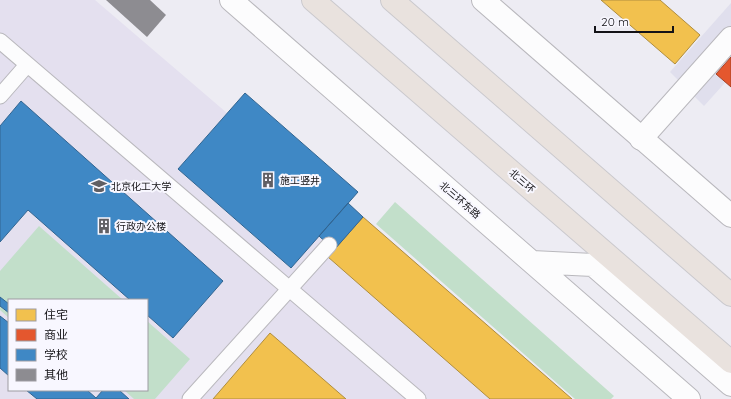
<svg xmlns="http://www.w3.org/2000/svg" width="731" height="399" font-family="Quicksand,'Noto Sans SC',sans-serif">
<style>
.built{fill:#e0dfed}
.education{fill:#e4e0ef;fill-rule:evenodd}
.green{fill:#c2dfca}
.homes{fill:#f2c14e;stroke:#af8d3e}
.shops{fill:#e4572e;stroke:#a64327}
.schools{fill:#3f88c5;stroke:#326591}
.building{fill:#8d8c91}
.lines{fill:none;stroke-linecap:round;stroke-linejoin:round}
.service-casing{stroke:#b9b8bd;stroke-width:17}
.minor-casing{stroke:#b9b8bd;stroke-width:24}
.tertiary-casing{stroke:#b9b8bd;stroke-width:24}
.trunk-casing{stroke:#cac9cd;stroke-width:24}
.service{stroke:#fcfcfd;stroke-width:15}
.minor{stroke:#fcfcfd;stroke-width:22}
.tertiary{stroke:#fcfcfd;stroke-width:22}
.trunk{stroke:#e9e2de;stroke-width:22}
.labels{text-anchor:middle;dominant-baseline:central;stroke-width:4;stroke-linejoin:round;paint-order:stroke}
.poi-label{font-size:10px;fill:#141317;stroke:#f8f7ff;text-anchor:start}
.street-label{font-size:10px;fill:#141317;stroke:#f8f7ff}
</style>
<rect width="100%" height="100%" fill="#edecf3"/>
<path class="built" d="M731,3v73l-27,30 -34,-34z"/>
<path class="education" d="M0,0h95l132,113 -49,56 112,99 58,-65 224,196h-572zM9,300h138v90h-138z"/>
<path class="green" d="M395,202l219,194 -3,3h-36l-199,-175z
M39,226l84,74h-114v18l-9,-8v-39z
M147,321l43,38 -35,40h-21l-10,-9h23z"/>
<path class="homes" d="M601,0h59l40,35 -25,29z
M363,217l209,182h-82l-162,-142z
M270,333l76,66h-133z"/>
<path class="shops" d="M731,57v30l-15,-13z"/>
<path class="schools" d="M245,93l113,99 -67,76 -113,-99z
M21,101l202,180 -50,57 -26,-23v-15h-17l-102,-90 -28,32v-116z
M348,203l15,14 -29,33 -15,-14z
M0,297l9,7v9l-9,-7z
M0,316l9,7v53l-9,-8z
M26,390h61l9,8 7,-8h16l10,9h-92z"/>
<path class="building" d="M106,0h44l16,15 -19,22z"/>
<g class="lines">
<defs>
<path id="service" d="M0,41l418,358
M0,96l27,-31
M190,399l139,-154"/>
<path id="minor" d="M641,139l90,-101"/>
<path id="tertiary" d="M231,0l458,399
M483,0l248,216
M532,262l61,3 138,120"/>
<path id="trunk" d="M313,0l418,362
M392,0l339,295"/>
</defs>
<use href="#service" class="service-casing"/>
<use href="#minor" class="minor-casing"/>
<use href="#tertiary" class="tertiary-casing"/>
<use href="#trunk" class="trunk-casing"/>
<use href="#service" class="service"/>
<use href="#minor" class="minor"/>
<use href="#tertiary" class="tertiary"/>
<use href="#trunk" class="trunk"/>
</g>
<defs>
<symbol id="building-bare" viewBox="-9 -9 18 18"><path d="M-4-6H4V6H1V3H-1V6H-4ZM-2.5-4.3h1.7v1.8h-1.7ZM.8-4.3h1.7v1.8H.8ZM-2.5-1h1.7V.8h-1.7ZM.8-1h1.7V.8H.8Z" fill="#605f64" stroke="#f8f7ff" stroke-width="2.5" paint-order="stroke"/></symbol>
<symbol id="university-bare" viewBox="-9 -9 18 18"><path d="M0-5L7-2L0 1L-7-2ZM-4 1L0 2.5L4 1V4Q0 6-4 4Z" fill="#605f64" stroke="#f8f7ff" stroke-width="2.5" paint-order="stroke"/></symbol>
</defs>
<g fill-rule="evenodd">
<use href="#building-bare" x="257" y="169" width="22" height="22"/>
<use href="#university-bare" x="88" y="175" width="22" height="22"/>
<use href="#building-bare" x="93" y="215" width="22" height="22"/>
</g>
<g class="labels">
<g class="poi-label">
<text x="280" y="180">施工竖井</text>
<text x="111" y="186">北京化工大学</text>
<text x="116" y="226">行政办公楼</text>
</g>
<g class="street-label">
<text transform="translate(522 181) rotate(41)">北三环</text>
<text transform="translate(460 200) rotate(41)">北三环东路</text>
</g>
</g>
<rect x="8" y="299" width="140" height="92" fill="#f8f7ff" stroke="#9d9ca2"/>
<rect x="16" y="309" width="20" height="12" fill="#f2c14e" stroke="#9d9ca2"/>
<text x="44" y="319" font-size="12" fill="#141317">住宅</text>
<rect x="16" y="329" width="20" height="12" fill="#e4572e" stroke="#9d9ca2"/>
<text x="44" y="339" font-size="12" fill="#141317">商业</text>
<rect x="16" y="349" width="20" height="12" fill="#3f88c5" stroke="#9d9ca2"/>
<text x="44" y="359" font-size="12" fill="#141317">学校</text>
<rect x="16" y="369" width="20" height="12" fill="#8d8c91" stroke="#9d9ca2"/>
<text x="44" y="379" font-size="12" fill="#141317">其他</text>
<path d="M595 26v6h78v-6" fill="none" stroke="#141317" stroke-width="2"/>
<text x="601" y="26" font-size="12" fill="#141317" stroke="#f8f7ff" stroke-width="3" paint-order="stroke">20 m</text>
</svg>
